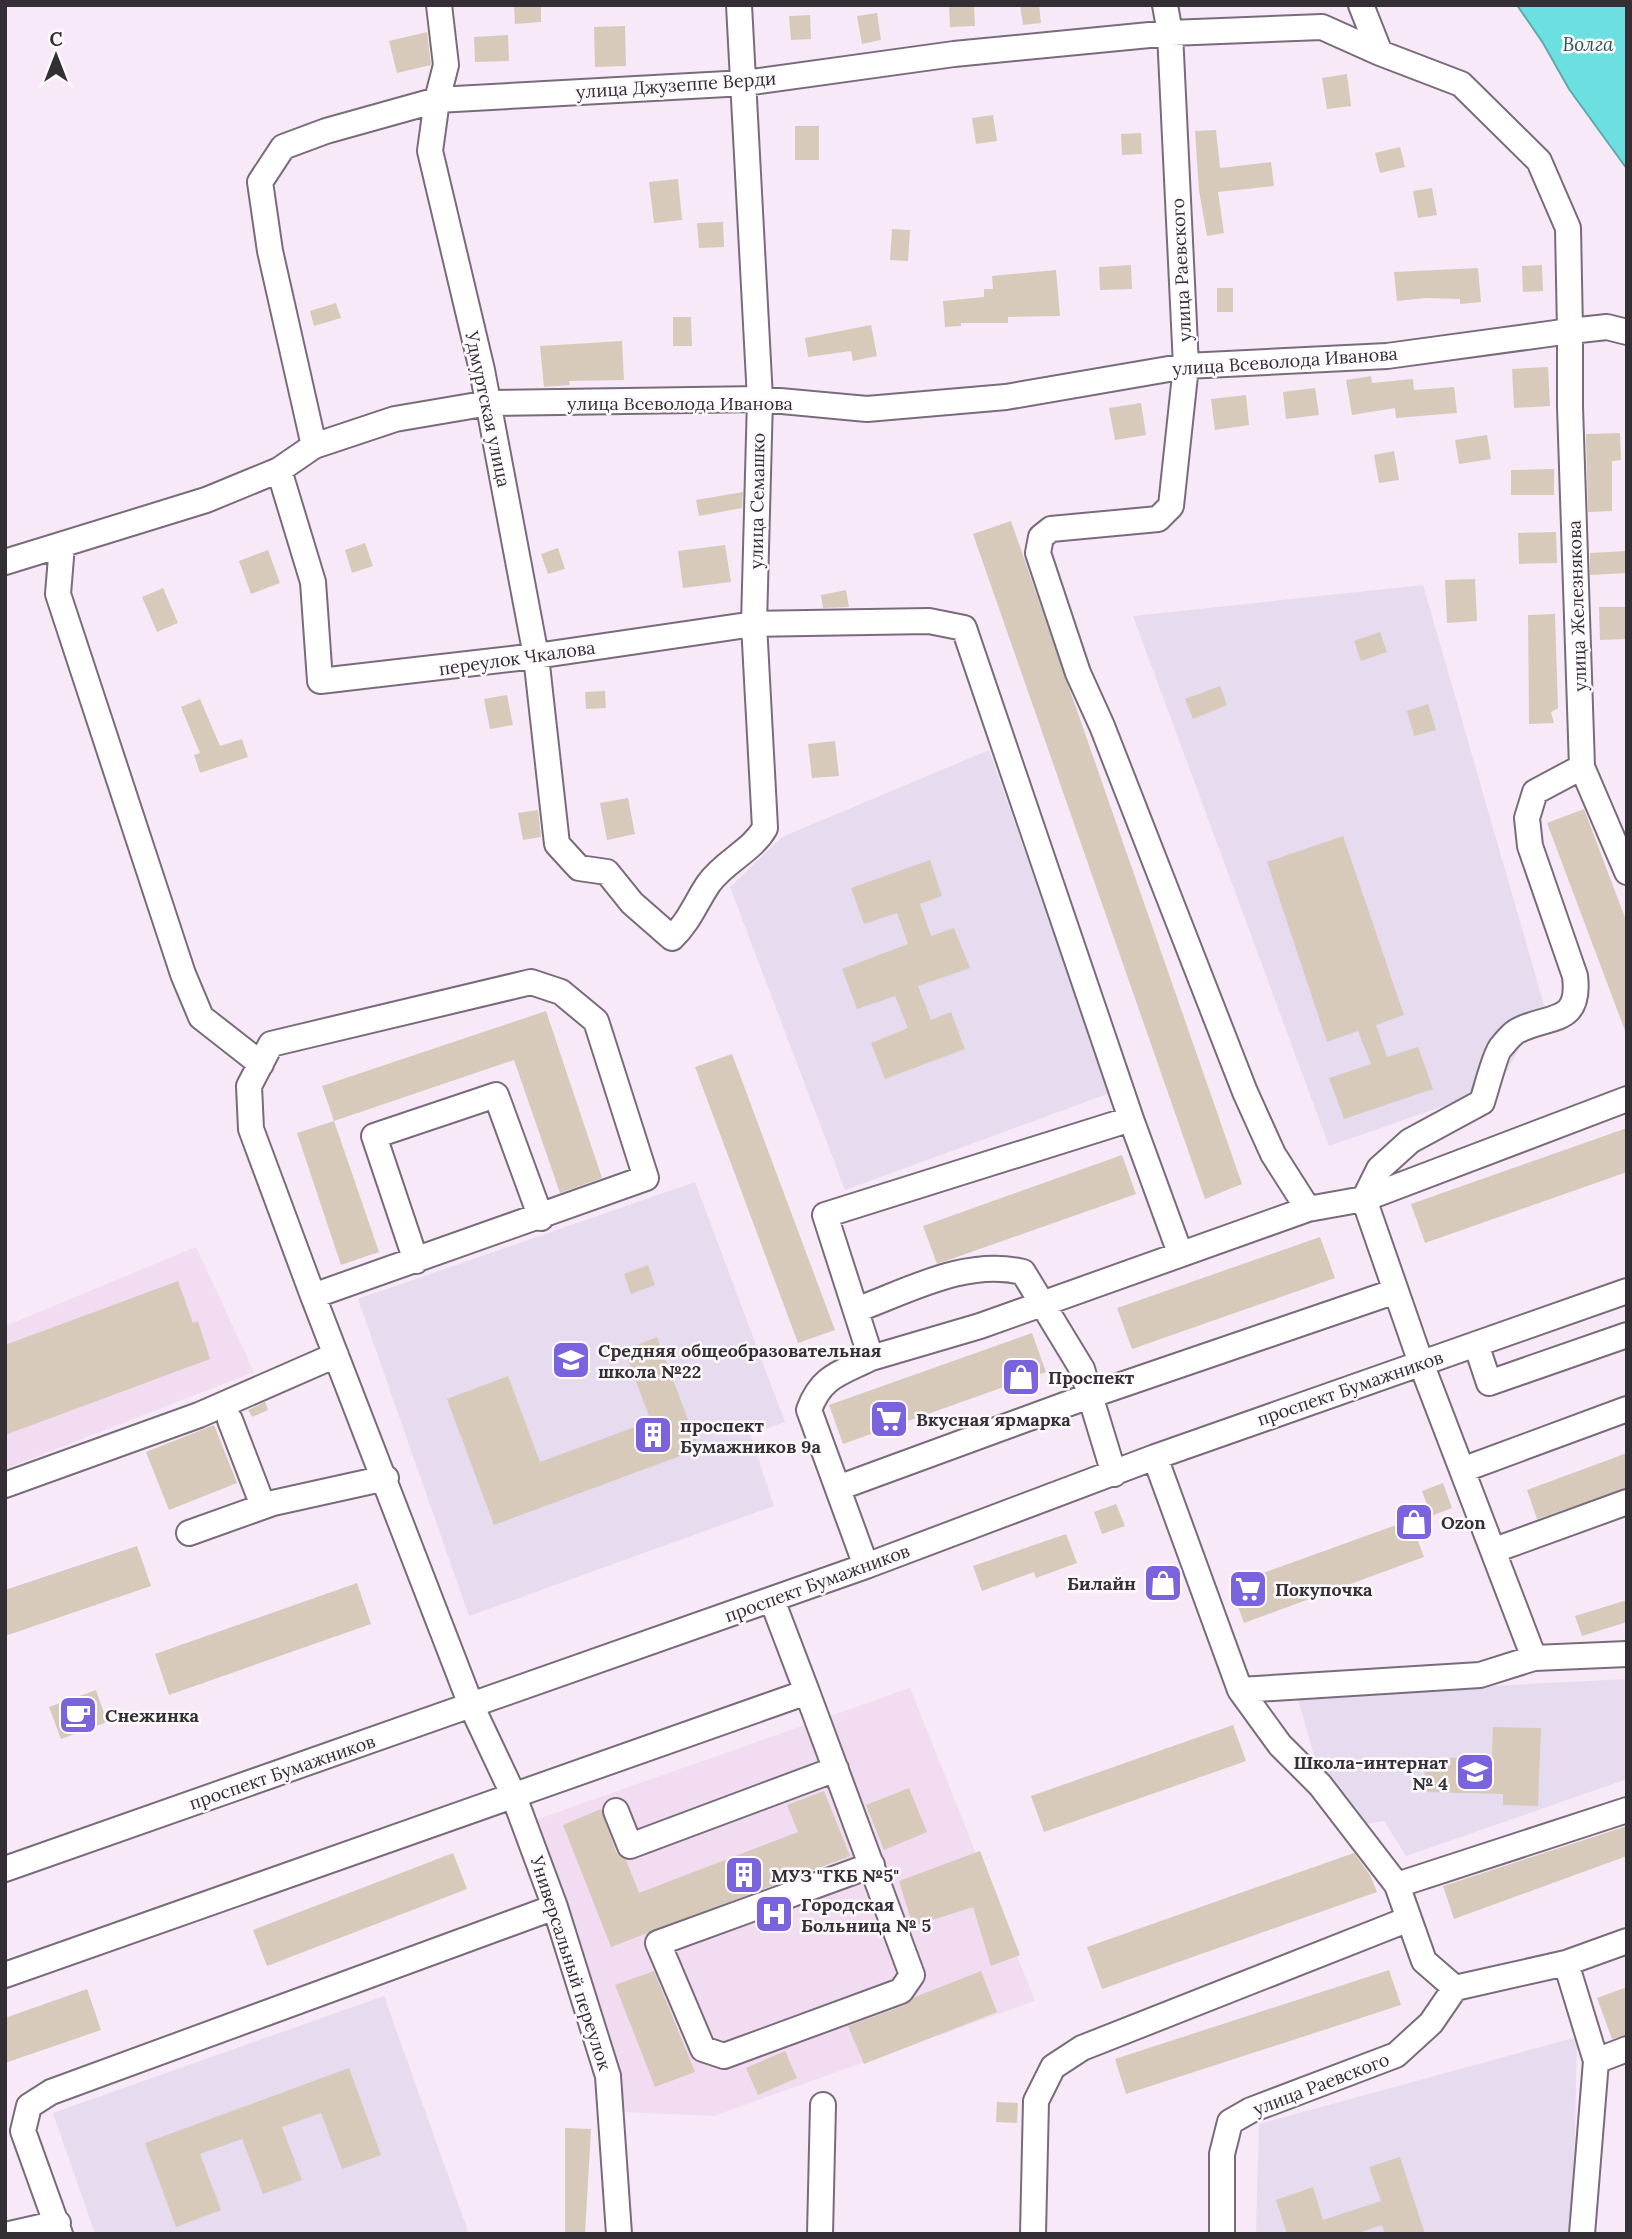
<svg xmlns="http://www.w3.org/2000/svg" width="1632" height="2239" font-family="Lora,serif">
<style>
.built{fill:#f1dcf1}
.education{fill:#e7dbf0}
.water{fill:#6ce0e1;stroke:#5babad;stroke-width:2}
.building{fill:#d7cabb}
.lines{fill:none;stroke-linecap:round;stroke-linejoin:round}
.minor-casing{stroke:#796c7a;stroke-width:28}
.minor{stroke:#fff;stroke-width:24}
.labels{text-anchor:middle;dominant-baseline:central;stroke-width:5;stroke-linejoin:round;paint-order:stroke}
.street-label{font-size:18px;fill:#342f34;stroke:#fefafe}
.poi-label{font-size:18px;font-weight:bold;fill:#342f34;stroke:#fefafe;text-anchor:start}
.water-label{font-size:19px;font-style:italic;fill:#27595a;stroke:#fefafe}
</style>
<rect width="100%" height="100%" fill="#f8e9f8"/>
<path class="built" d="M196,1247l58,125 -249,97v-143z
M910,1688l125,313 -321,115 -91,-4 -108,-285z"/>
<path class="education" d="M1423,585l121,420 -46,82 -169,59 -196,-530z
M989,750l121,343 -265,97 -115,-303 52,-50z
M695,1182l90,240 -35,12 24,72 -305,110 -111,-317z
M1627,1679v100l-221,77 -22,-35 -19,3 -48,-59 -20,-69z
M384,1996l85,238h-374l-42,-121z
M1577,2037l-4,197h-317l3,-110z"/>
<path class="water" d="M1517,5h110v164l-58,-80 -26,-46z"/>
<path class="building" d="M514,5h27v17l-26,2z
M949,5h25l1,21 -25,1z
M1020,5h19l2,18 -18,2z
M877,13l4,27 -19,4 -5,-28z
M810,15l1,24 -20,1 -2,-24z
M625,26l1,40 -31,1 -1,-40z
M427,32l4,33 -34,8 -8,-32z
M508,35l1,26 -34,1 -1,-25z
M1347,74l4,32 -24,3 -5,-31z
M993,115l4,26 -21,3 -4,-26z
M795,126h24v34h-24z
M1216,130l4,38 51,-6 3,24 -56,6 6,41 -17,3 -8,-45 -4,-60z
M1141,133l1,21 -20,1 -1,-21z
M1400,147l5,20 -25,6 -5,-20z
M678,179l4,41 -28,3 -5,-41z
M1432,188l5,27 -19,3 -5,-27z
M723,222l1,25 -25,1 -2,-25z
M892,229l18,1 -2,31 -18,-1z
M1131,265l1,24 -32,1 -1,-23z
M1542,265l1,26 -20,1 -1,-26z
M1478,268l3,34 -21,2v-5l-34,-1 -29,3 -3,-29z
M1056,270l4,46 -52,1v6h-47v3l-16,1 -2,-26 41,-4v-8h9l-1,-13z
M1217,288h16v24h-16z
M336,303l5,15 -27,8 -4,-15z
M673,317h18l1,29h-19z
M871,325l6,31 -24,5 -2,-10 -43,6 -3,-19z
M622,341l2,39 -55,1 1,4 -26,2 -4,-41z
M1548,367l2,39 -36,2 -2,-39z
M1371,376l1,7 41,-4 1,11 40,-3 3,26 -61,5 -1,-10 -43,7 -6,-35z
M1315,388l4,27 -33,4 -3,-27z
M1246,395l3,30 -34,5 -4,-31z
M1141,403l5,32 -31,5 -6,-32z
M1620,433l1,27 -9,1v50l-24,1 -2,-78z
M1487,435l4,24 -32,5 -4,-24z
M1394,451l5,29 -20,3 -5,-28z
M1554,469v26h-43v-25z
M743,492l-1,16 -43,8 -3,-16z
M1011,521l231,663 -37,15 -232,-665z
M1556,532l1,31 -38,1 -1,-31z
M365,543l8,23 -21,7 -7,-23z
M725,545l6,37 -48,6 -5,-37z
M558,548l7,21 -17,5 -7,-20z
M268,550l12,33 -29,11 -12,-33z
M1627,551v22l-37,2v-22z
M1475,579l2,42 -30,2 -2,-43z
M163,588l15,35 -21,9 -15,-35z
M846,590l3,17 -26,1 -2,-13z
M1599,607h28v32l-27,1z
M1555,614l3,94 -7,4 3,11 -25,1 -1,-109z
M1380,632l7,20 -26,9 -7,-20z
M1220,686l7,19 -34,14 -8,-20z
M605,691l1,17 -20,1 -1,-17z
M507,695l6,30 -23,4 -6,-30z
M200,699l20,47 22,-7 6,18 -48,16 -6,-18 6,-2 -19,-46z
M1428,704l8,26 -22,6 -7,-25z
M835,741l4,35 -27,2 -4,-34z
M628,798l7,36 -28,6 -7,-37z
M1584,809l43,114v113l-80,-213z
M538,810l3,27 -18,3 -5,-27z
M1343,836l61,179 -28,10 11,32 31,-10 15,42 -89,30 -15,-41 42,-14 -13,-33 -31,11 -60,-180z
M930,860l12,36 -22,8 11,32 23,-8 16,40 -52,18 13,34 20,-8 14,37 -80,30 -14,-36 37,-15 -13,-32 -38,13 -15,-40 66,-25 -11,-31 -33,11 -13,-36z
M546,1011l56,167 -42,15 -46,-133 -180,61 -12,-35z
M732,1054l103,276 -37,13 -103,-276z
M334,1121l45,131 -38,13 -44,-132z
M1627,1128v44l-202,71 -14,-39z
M1122,1155l14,39 -199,70 -14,-38z
M1320,1237l15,41 -203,71 -15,-41z
M648,1265l7,20 -24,9 -7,-20z
M178,1281l15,42 5,-2 12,38 -205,76v-90z
M1032,1333l14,39 -203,72 -14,-39z
M657,1337l42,112 -205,76 -47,-126 61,-23 32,86 111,-41 -27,-71z
M265,1402l3,8 -16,7 -4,-7z
M214,1425l23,58 -68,27 -23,-58z
M1627,1453v35l-90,31 -10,-29z
M1443,1483l9,25 -21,8 -9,-25z
M1116,1504l9,22 -23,8 -8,-22z
M1410,1520l14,37 -180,66 -14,-38z
M1066,1534l11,29 -41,15 -2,-6 -52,19 -9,-25z
M137,1546l14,40 -146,50v-46z
M357,1583l14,41 -202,71 -14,-41z
M1627,1600v22l-45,14 -7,-20z
M96,1690l11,32 -46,17 -12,-32z
M1233,1725l13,36 -202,71 -13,-36z
M1493,1727l48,1 -3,78 -35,-1v-11l-79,-2 1,-35 67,2z
M909,1788l18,44 -43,18 -18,-45z
M824,1791l26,65 -239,91 -48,-122 38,-16 15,43 10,8 13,33 159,-61 -11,-27z
M1627,1826v30l-173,63 -11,-33z
M980,1851l40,104 -29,11 -18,-59 -60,19 -14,-45z
M453,1853l14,36 -200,77 -14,-36z
M1354,1853l16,22 7,17 -275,97 -15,-42z
M1389,1970l12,35 -275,89 -11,-35z
M654,1971l41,101 -40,15 -40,-102z
M981,1971l16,41 -133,52 -16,-38 58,-21 9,-8z
M1627,1987v47l-15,5 -15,-41z
M87,1989l14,41 -96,33v-45z
M785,2051l12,27 -39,17 -12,-27z
M349,2068l32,87 -39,14 -21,-56 -39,14 20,53 -39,14 -21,-55 -42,15 21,56 -45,17 -31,-84z
M997,2102l21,1 -1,20 -21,-1z
M565,2128l26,1 -6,105h-20z
M1400,2157l25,77h-40l-3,-9 -27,9h-68l-11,-34 37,-13 10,33 58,-19 -12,-34z"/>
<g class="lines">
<defs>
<path id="minor" d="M439,5l7,60 -9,35 -7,51 52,219 54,286 21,188 22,24 28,4 25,31 40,35c17,-16 24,-36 37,-55 16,-22 43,-32 56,-55l-11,-204 6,-225 -21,-394
M1165,5l5,28 16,333 -15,140 -13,13 -107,10 -10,8 -3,16 40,120 24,53 143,366 28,62 35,55 56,-10 57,164 113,295 93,-4
M1361,5l19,48 81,31 78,77 29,67 2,103 37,-4 20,5
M314,446l-44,-195 -10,-69 23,-35 43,-16 111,-31 308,-17 209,-29 216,-21 152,-6 58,26
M279,470l34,112 7,99 216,-25 218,-32 175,-3 35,7 167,491 -306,96 46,143c-30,15 -50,18 -62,52l57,156
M62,545l-4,49 125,380 18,43 60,47
M5,562l201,-62 73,-30 35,-24 81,-27 94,-16 271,-4 107,10 139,-12 180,-31 201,-10 183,-25v76l12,360 45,105
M1582,767l-47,25 -8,26 3,28 45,130c6,50 -26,38 -58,55 -5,3 -11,10 -15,15 -6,5 -16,44 -20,56l-72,39 -31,28 -15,30 263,-100
M1131,1119l49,134
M416,1261l-42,-125 122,-41 45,123
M313,1296l-62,-167 -2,-43 22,-42 260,-62 30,10 35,29 50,157 -333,118 158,409 42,89 42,113 53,169 11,158
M856,1310c52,-19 110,-52 167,-38l59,97 32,105
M1476,1344l13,39 138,-48
M871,1358l109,-32 328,-117
M230,1420l33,86
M1155,1457l85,233 240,-15 54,-17
M1462,1470l165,-61
M5,1485l194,-70 137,-60
M838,1488l251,-92 307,-105
M189,1533l84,-30 113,-25
M1495,1550l132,-48
M1240,1690l40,55 40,40 77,100 27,76 31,27 111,-25 61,-22
M807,1692l105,283 -11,16 -177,65 -21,-7 -45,-106 214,-78
M616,1811l14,35 206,-77
M5,1869l861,-303 289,-109 472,-166
M1397,1885l230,-75
M1566,1963l30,98
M5,1975l802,-283 -35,-92
M10,2234l48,-11
M60,2234l-37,-103 6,-25 22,-14 504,-185
M820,2234l3,-129
M1033,2234l3,-133 17,-34 29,-19 327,-129
M1222,2234v-80l8,-32 21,-12 145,-55 35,-32 24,-35
M1582,2234l14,-173 31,-12"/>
</defs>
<use href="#minor" class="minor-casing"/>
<use href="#minor" class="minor"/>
</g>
<defs>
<symbol id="school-square" viewBox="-11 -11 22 22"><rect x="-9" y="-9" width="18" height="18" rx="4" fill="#7c63de" stroke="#fefafe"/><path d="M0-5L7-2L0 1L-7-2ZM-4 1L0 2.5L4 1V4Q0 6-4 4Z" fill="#fff"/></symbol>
<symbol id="shop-square" viewBox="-11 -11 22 22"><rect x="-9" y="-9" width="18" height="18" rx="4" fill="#7c63de" stroke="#fefafe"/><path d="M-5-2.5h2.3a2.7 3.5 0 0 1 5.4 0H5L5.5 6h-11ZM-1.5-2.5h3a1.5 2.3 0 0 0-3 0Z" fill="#fff"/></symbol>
<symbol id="supermarket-square" viewBox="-11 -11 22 22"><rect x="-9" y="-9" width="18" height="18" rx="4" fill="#7c63de" stroke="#fefafe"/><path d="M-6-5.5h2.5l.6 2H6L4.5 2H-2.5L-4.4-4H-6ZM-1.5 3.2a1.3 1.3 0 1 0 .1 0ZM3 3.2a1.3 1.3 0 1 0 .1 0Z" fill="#fff"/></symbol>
<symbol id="building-square" viewBox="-11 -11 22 22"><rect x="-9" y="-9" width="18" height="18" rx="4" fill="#7c63de" stroke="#fefafe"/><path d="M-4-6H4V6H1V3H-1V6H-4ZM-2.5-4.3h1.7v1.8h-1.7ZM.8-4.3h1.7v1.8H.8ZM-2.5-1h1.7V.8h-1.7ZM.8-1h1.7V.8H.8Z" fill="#fff"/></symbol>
<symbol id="cafe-square" viewBox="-11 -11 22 22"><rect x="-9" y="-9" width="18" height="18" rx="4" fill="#7c63de" stroke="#fefafe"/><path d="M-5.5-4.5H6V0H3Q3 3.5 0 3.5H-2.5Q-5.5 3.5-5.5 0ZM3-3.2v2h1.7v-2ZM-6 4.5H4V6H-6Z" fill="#fff"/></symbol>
<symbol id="hospital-square" viewBox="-11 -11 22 22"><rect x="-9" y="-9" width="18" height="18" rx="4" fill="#7c63de" stroke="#fefafe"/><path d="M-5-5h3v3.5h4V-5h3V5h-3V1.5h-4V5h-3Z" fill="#fff"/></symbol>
</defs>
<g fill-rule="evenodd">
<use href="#school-square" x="549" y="1338" width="44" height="44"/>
<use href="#shop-square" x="999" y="1355" width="44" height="44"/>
<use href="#supermarket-square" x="867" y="1397" width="44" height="44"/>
<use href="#building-square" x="631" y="1413" width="44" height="44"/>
<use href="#shop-square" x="1392" y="1500" width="44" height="44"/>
<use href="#shop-square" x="1141" y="1561" width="44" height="44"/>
<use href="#supermarket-square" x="1226" y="1567" width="44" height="44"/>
<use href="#cafe-square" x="56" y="1693" width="44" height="44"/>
<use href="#school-square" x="1453" y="1750" width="44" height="44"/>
<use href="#building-square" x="722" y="1853" width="44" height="44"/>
<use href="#hospital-square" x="752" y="1892" width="44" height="44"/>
</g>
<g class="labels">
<g class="street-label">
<text transform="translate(676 85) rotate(-4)">улица Джузеппе Верди</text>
<text transform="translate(1181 270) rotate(-93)">улица Раевского</text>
<text transform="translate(1285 361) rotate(-4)">улица Всеволода Иванова</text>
<text x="680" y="403">улица Всеволода Иванова</text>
<text transform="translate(488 409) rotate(78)">Удмуртская улица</text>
<text transform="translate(757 501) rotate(-89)">улица Семашко</text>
<text transform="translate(1577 606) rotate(-92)">улица Железнякова</text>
<text transform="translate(517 658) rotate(-8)">переулок Чкалова</text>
<text transform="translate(1350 1388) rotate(-19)">проспект Бумажников</text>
<text transform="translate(817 1583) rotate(-20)">проспект Бумажников</text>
<text transform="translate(282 1772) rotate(-19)">проспект Бумажников</text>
<text transform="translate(571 1963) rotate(72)">Универсальный переулок</text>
<text transform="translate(1321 2084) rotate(-21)">улица Раевского</text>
</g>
<g class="poi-label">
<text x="598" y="1350">Средняя общеобразовательная<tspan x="598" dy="21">школа №22</tspan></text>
<text x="1048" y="1377">Проспект</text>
<text x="916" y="1419">Вкусная ярмарка</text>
<text x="680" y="1425">проспект<tspan x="680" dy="21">Бумажников 9а</tspan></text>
<text x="1441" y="1522">Ozon</text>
<text x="1136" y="1583" text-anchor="end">Билайн</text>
<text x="1275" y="1589">Покупочка</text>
<text x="105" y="1715">Снежинка</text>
<text x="1448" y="1762" text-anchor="end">Школа-интернат<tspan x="1448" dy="21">№ 4</tspan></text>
<text x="771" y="1875">МУЗ "ГКБ №5"</text>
<text x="801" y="1904">Городская<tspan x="801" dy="21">Больница № 5</tspan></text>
</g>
<g class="water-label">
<text x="1588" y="44">Волга</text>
</g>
</g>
<rect width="1632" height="2239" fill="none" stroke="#342f34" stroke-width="14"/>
<g transform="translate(56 56)" stroke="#fefafe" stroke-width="5" paint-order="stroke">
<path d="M0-5L12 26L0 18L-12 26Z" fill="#342f34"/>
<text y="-10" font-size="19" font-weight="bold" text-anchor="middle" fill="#342f34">С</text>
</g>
</svg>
